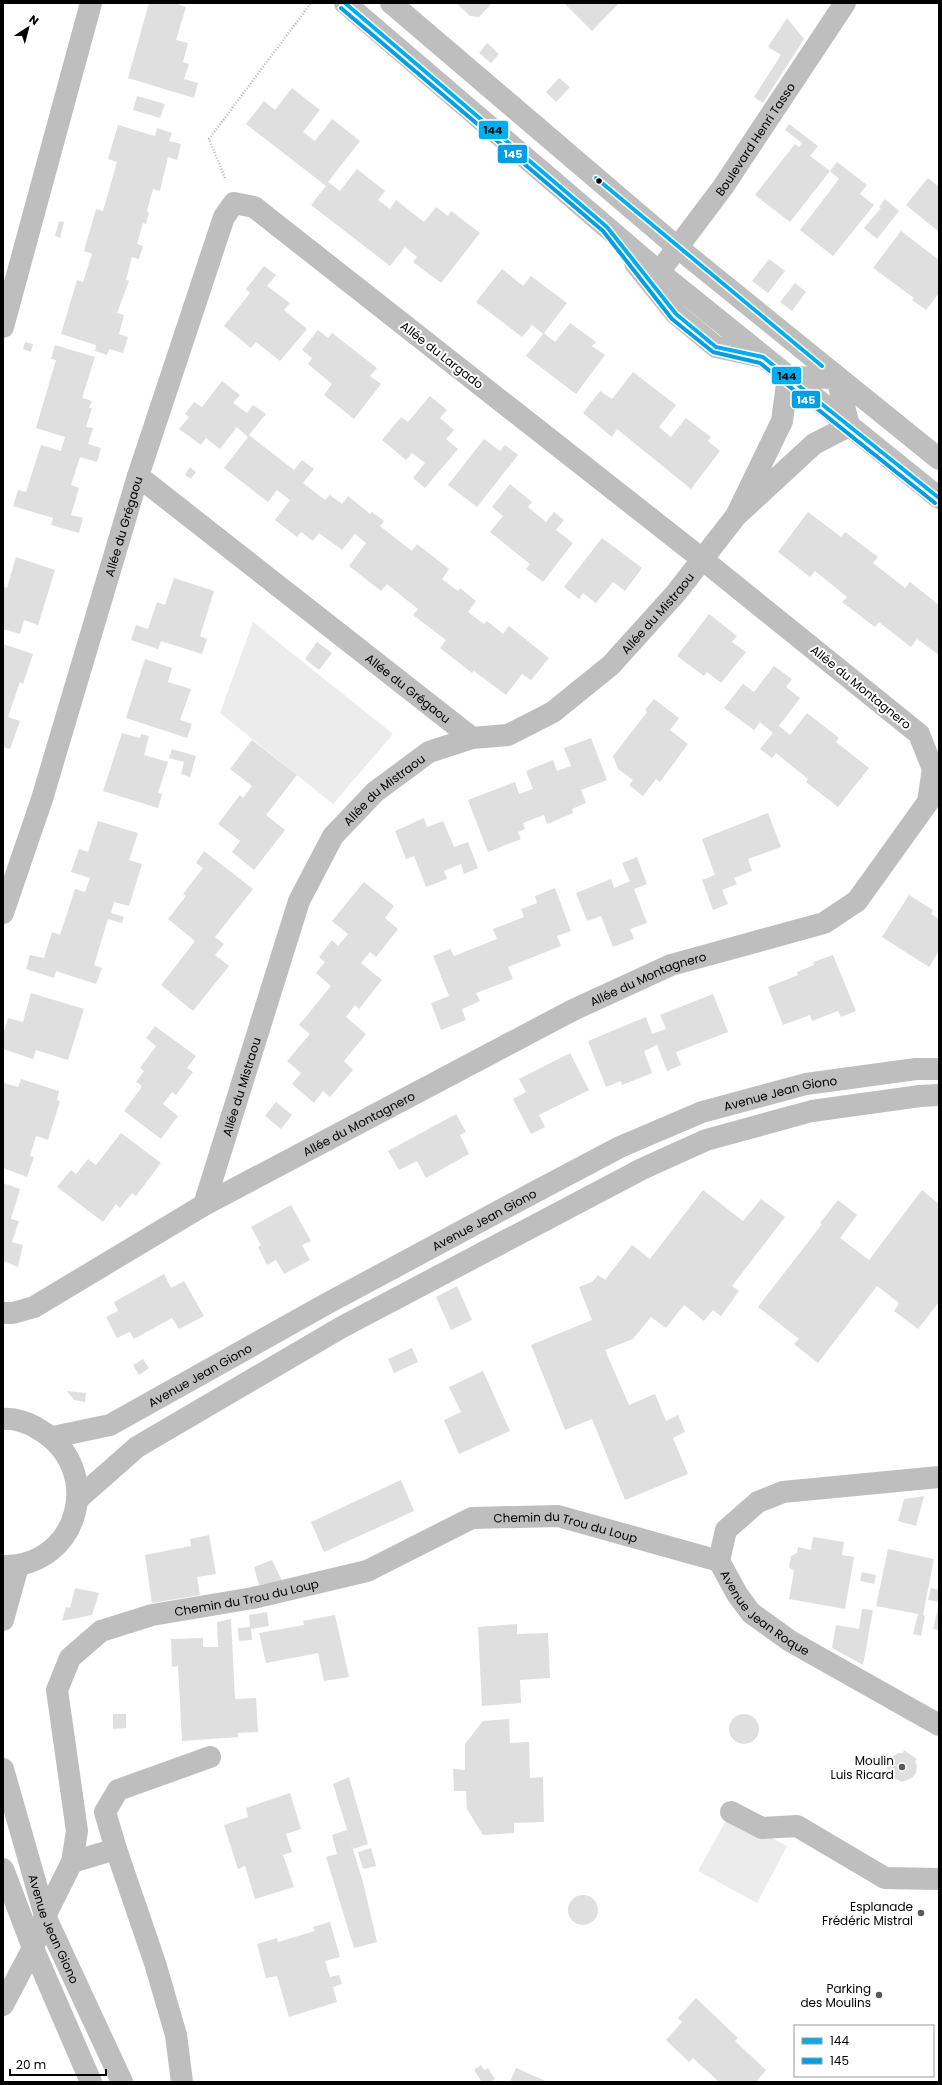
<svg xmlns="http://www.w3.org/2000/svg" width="942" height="2085" font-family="Poppins,sans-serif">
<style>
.green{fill:#ececec}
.building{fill:#dfdfdf}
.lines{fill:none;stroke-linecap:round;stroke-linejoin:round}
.path{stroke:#b9b9b9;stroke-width:2.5;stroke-dasharray:1 2;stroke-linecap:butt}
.minor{stroke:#bebebe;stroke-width:22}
.major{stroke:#bebebe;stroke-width:22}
.bus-1-casing{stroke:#fff;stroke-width:7}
.bus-2-casing{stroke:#fff;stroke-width:7}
.bus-1{stroke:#00adee;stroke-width:4}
.bus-2{stroke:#009fe3;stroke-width:4}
.bus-dot{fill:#000;stroke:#fff;stroke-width:1.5}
.poi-dot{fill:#595959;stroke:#fff;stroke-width:1.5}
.labels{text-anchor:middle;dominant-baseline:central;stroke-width:4;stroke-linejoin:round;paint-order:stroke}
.street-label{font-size:12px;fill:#000;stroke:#fff}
.poi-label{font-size:12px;fill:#000;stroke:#fff;text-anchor:end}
.line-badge{stroke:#fff;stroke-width:1.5}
.badge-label{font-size:11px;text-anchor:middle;font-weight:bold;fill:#fff}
.pale-badge-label{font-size:11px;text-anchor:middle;font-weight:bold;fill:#111}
</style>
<rect width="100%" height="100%" fill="#fff"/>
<path class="green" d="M253,622l140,112 -60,70 -113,-91z
M729,1815l58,31 -30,57 -59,-32z"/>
<path class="building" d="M149,3h25l12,4 -10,33 12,3 -5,19 6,2 -5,15 14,4 -4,15 -66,-20z
M456,3h36l-13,14 -9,-1z
M564,3h55l-27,28z
M787,18l17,21 -41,64 -9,-6 27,-42 -13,-8z
M487,43l12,11 -8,9 -12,-10z
M559,78l11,9 -14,15 -10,-10z
M292,88l28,22 -17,22 12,9 17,-22 28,22 -32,41 12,9 17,-22 28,22 -7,9 12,9 6,-9 28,22 12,-15 12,9 3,-5 29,22 -39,50 -28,-21 4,-5 -12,-10 -15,19 -79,-61 15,-19 -80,-62 18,-23 11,9z
M137,96l28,8 -5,14 -27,-8z
M789,124l29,22 -8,10 20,15 7,-9 30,23 -7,9 14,11 -41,51 -33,-26 39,-51 -9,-8 -40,51 -35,-27 40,-51 4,3 3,-4 -17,-13z
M118,125l37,11 2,-8 15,5 -3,8 12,3 -4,16 -9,-3 -8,34 -7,-2 -6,22 2,2 -3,11 -3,-1 -6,21 6,2 -4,13 -7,-2 -6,23 3,1 -12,32 7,2 -5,19 9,3 -5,16 -14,-4 -2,6 -12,-4 1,-6 -35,-11 16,-54 6,2 9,-28 -8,-3 12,-42 7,2 14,-49 -9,-3z
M928,178l11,9v45l-33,-27z
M885,199l14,12 -22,28 -13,-11 17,-20 -2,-1z
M59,221l5,1 -4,16 -5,-2z
M901,231l38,29v33l-13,17 -14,-10 2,-2 -41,-30z
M769,259l16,12 -17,22 -16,-12z
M264,266l12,9 -9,11 23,17 -6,7 23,19 -27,32 -24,-19 -5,6 -27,-22 26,-33 -4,-4z
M502,269l21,17 8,-10 36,27 -23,30 11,9 15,-19 26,19 -4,4 13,9 -29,39 -50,-38 17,-22 -11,-9 -10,12 -46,-35z
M795,283l11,9 -14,19 -12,-9z
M318,330l10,8 4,-5 45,35 -7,8 11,8 -27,35 -30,-24 8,-11 -24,-20 4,-6 -10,-8z
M25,342l8,2 -2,8 -8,-3z
M55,345l40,12 -13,41 10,3 -3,7h3l-6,19 7,1 -5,16 13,4 -4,14 -17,-5 -9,28 8,3 -8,27 12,3 -4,15 -28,-8 2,-7 -40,-12 5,-16 8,2 15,-47 20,6 4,-14 -29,-9 20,-68 -5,-1z
M633,372l43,33 -17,22 12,10 15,-19 25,19 -3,4 12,10 -29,38 -74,-60 -5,8 -29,-24 17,-22 12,8z
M222,381l18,14 -7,8 14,10 6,-8 13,9 -17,21 45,35 8,-10 12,9 -11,14 22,17 5,-5 12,9 6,-8 22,18 2,-2 12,9 -4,5 32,25 5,-7 32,25 -7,10 16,12 2,-3 16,13 -8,11 16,12 3,-3 16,13 6,-8 40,32 -18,22 -9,-6 -16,21 -32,-24 -2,2 -32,-25 6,-8 -33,-25 5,-6 -31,-25 -6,7 -32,-25 17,-23 -11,-9 -13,16 -23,-17 -6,8 -12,-9 -4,5 -22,-17 15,-20 -13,-10 -9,12 -44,-34 24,-31 -11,-10 -17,22 -14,-11 -5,7 -22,-16 10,-12 -4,-3 9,-12 8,5z
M430,396l17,14 -7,8 14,12 -8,9 12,10 -33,39 -12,-10 12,-15 -13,-10 -6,7 -24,-20 19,-23 7,5z
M484,439l16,12 5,-6 13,10 -41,52 -29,-22z
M190,467l6,5 -5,7 -6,-4z
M510,484l22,18 -4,5 18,15 8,-10 10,8 -8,10 17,13 -30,39 -17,-13 4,-5 -40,-32 13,-16 -11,-9z
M808,512l33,25 4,-5 33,25 -5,6 32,25 5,-6 29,23v50l-22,-16 -6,8 -32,-25 -4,5 -33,-25 5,-5 -32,-26 -5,6 -32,-25z
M602,538l40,30 -17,23 -12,-9 -17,21 -13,-10 -4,6 -15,-12z
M16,557l39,13 -17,55 -14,-5 -4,14 -17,-5v-43l4,2z
M174,578l40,13 -14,45 7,3 -5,15 -41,-13 -3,8 -27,-9 5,-15 12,4 9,-27 8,3z
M709,614l28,22 -5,6 14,10 -25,31 -14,-11 -3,4 -27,-20z
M317,642l15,11 -13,17 -14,-11z
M3,644l30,10 -10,30 -3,-2 -12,35 12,4 -10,28 -7,-2z
M145,659l27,9 -4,14 23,7 -11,31 12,4 -5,14 -61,-20z
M774,666l18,13 -6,8 14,11 -21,28 11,9 17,-22 32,25 -3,4 33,26 -31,39 -32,-25 2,-3 -32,-26 -4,5 -12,-9 13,-16 -13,-11 -6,8 -30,-22 19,-24 11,8z
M654,699l25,19 -9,12 18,14 -28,38 -4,-3 -13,17 -14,-11 4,-5 -15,-11 -5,-13 34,-44 -2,-2z
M122,733l18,5 1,-4 8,2 -5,19 24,7 -10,31 4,1 -4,14 -55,-17z
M591,738l16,42 -26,10 5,13 -14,6 1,4 -26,11 -3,-9 -21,8 2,6 -7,3 3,7 -33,13 -20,-52 47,-18 4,12 14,-5 -7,-18 27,-11 4,11 14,-5 -7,-18z
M252,740l45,35 -31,40 19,15 -31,40 -22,-18 8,-11 -22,-17 22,-29 3,3 9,-12 -22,-17z
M172,749l24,7 -6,21 -9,-3 3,-12 -15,-4z
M768,813l13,34 -33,12 4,12 -18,7 3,6 -15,6 6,14 -15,6 -11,-30 13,-5 -13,-36z
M424,818l3,9 16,-6 11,26 14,-5 10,26 -14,6 -3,-10 -17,7 3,8 -21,8 -12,-31 -8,3 -11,-28z
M98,821l40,12 -9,27 13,4 -13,42 -15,-4 -3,11 13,4 -2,6 -14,-4 -14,46 8,3 -6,16 -40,-13 -2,7 -28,-9 4,-14 14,3 8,-26 8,3 15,-46 10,3 5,-14 -19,-6 8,-23 9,3z
M204,851l49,38 -38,48 9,7 -9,11 14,11 -36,45 -32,-26 34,-44 -27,-22 18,-23 -3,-2 20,-26 -7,-5z
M637,857l10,27 -13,5 13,34 -17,6 4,10 -21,8 -12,-31 -14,5 -11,-28 35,-14 3,9 16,-7 -8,-18z
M364,882l30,24 -9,12 13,11 -22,28 -6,-5 -9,11 21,17 -23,29 -4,-4 -9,12 20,17 -22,27 9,9 -23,27 -7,-6 -9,12 -22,-19 9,-11 -14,-12 23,-27 -11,-9 32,-39 -15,-13 9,-11 -6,-5 13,-17 6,6 10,-12 -16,-13z
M555,888l16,43 -14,5 4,10 -53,21 5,12 -37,14 4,8 -18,8 4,11 -25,10 -10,-27 18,-7 -16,-40 17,-7 4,7 43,-17 -4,-10 31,-12 -3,-8 16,-6 -2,-7z
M909,895l24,15 -2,4 8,5v32l-10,16 -47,-30z
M833,955l23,56 -15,6 -3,-6 -26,10 -2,-6 -27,10 -15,-38 30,-12 -1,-3 17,-7 -1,-3z
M31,993l53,16 -16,51 -32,-10 -3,9 -30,-10v-14l5,-17 15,4z
M713,994l15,38 -52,20 5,13 -14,6 -10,-26 -13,6 8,22 -30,12 -1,-4 -15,6 -18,-46 58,-24 6,17 14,-5 -6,-14z
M155,1026l41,30 -9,12 6,4 -17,23 -4,-3 -9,12 15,12 -17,23 -37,-28 17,-23v-3l-5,-3 8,-11 -4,-3 16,-22 -10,-8z
M570,1053l19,37 -50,25 6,12 -14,7 -18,-35 13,-7 -7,-13z
M21,1079l38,12 -2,9 3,1 -12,39 -12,-4 -6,20 4,1 -7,20 -24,-9v-81l1,-4 14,4z
M276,1102l16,13 -11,14 -16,-13z
M456,1114l10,18 -6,3 9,19 -43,24 -9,-17 -18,9 -11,-19z
M121,1133l40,30 -25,33 -4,-3 -12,15 -4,-4 -13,18 -46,-35 14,-17 5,4 12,-15 8,6z
M3,1183l17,6 -9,30 8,2 -7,21 11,3 -5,22 -15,-6z
M703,1190l40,31 18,-22 24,18 -53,69 7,5 -18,25 -8,-6 -9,11 -20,-16 -18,23 -15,-11 -18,22 -28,11 24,55 26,-11 11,27 12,-6 7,17 -12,6 15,36 -63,26 -33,-81 -27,11 -34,-85 61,-25 -13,-33 13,-5 6,-7 7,5 27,-35 18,14z
M922,1190l17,14v98l-21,27 -24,-18 5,-8 -22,-17 -59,77 -24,-19 5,-5 -41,-32 64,-83 -2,-1 18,-23 19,15 -17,23 29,22z
M291,1205l20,36 -9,4 8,15 -26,14 -8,-14 -9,5 -9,-18 3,-2 -10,-18z
M164,1274l7,14 13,-7 20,35 -25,13 -7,-11 -38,21 -4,-7 -13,6 -11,-21 12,-6 -4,-9z
M457,1286l15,34 -21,10 -15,-33z
M412,1348l6,14 -24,11 -6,-14z
M143,1359l6,9 -10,7 -6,-10z
M483,1371l27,60 -51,23 -15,-34 17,-8 -12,-25z
M67,1391l19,2 -1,9 -11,-2z
M401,1480l13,31 -90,41 -13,-30z
M924,1496l-8,30 -18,-5 6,-22z
M209,1535l7,39 -19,3 3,18 -48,8 -7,-48 46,-9 -1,-7z
M813,1537l31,5 -2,13 12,2 -9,52 -56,-10 5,-28 -5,-4 2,-11 6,-3 1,-6 13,3z
M888,1549l46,10 -11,56 2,1 -4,20 -8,-2 5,-20 -42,-8z
M272,1560l10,21 -23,4 -5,-18z
M862,1572l14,3 -2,9 -14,-3z
M75,1588l24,5 -7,22 -30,6 4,-14 4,1z
M931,1588l8,2v12l-11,-2z
M939,1604v26l-6,-1z
M862,1609l11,1 -10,55 -31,-17 4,-23 23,4z
M267,1612l2,14 -18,3 1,11 -13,1 -1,-13 12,-1 -1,-12z
M335,1615l14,62 -25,4 -6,-28 -52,10 -7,-30 45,-8 -1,-4z
M231,1619l4,80 21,-1 2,34 -20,1v4l-56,4 -4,-75 -6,1 -1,-28 32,-1v9h15l-1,-25z
M517,1624v10l31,-1 2,45 -30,2 1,23 -39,3 -4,-79z
M113,1714h13v14l-13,1z
M729 1729a15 15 0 1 1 30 0a15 15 0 1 1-30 0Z
M509,1719l1,24 19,-1 1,36 13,-1 1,45 -30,1v10l-31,2 -16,-26 -1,-18h-12l-1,-22 12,1v-26l18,-23z
M904,1750l13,9 -2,2 2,5 -1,7 -4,5 -10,4 -11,-5 -4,-9 4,-10 7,-5h5z
M349,1777l19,67 -15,5 -20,-65z
M290,1793l11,36 -15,5 6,18 -9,3 11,32 -39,12 -10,-33 -7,3 -14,-44 24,-8 -2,-9z
M347,1830l16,52 14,60 -23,6 -28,-91 11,-3 -5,-19z
M371,1848l5,18 -13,3 -5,-17z
M568 1910a15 15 0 1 1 30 0a15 15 0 1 1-30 0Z
M330,1922l10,35 -15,4 5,16 9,-2 3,9 -9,3 4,15 -48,15 -12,-41 -11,2 -9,-34 20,-6 1,4 37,-11 -2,-4z
M696,1998l42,40 -3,3 31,29 -10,12h-37l-26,-24 -4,4 -23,-22 16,-18 -4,-4z
M481,2065l3,5 4,-2 7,11 -5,3h-8l-8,-12z
M516,2068l32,14h-38z"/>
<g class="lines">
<path class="path" d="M225,178l-16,-39 102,-136"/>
<g class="minor">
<path d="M635,263l41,51 40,33 47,10"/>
<path id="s1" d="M659,272l64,-85 122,-184"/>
<path d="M3,327l88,-324"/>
<path id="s2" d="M3,913l39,-114 96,-323 334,262"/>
<path id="s3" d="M204,1205l95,-304 34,-65 42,-44 54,-40 43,-14 36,-3 45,-23 58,-47 65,-72 60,-77 78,-72 35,-18 -12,-48 -49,-1 -6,44 -46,95"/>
<path id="s4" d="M3,1313h10l21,-6 170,-102 369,-195 98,-45 153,-42 33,-22 71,-99 5,-33 -14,-35 -217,-175 -448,-352 -20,-4 -10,14 -86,259"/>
<path id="s5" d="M53,1437l57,-12 218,-122 205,-110 87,-46 82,-35 104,-28 110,-15h23"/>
<path id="s6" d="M939,1477l-156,15 -25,10 -32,28 -7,31 18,33 14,19 39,28 149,84"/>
<path d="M78,1499l59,-52 205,-120 300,-158 64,-29 106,-29 108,-15 19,-1"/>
<path d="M731,1812l31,16 35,-2 88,52 54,1"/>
<path d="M116,1849l-11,-37 13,-22 92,-33"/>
<path d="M72,1862l44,-13 39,114 21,72 6,47"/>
<path id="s7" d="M3,2005l30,-57 12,-32 27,-54 5,-31 -20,-141 13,-32 31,-27 51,-16 101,-17 114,-27 105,-53 86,-2 161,45"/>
</g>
<g class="major">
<path d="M345,3l314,269 280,226"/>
<path d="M391,3l286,244 262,212"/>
<path d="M3,1419c12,-1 27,4 37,11 65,39 40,137 -37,136"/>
<path d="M3,1620l15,-54"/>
<path id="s8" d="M3,1769l42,147 77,166"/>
<path d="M3,1869l30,79 58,134"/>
</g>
<defs>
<path id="bus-1" d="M345,3l262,224 69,87 40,33 47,10 176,141
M596,178l226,188"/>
<path id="bus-2" d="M341,8l262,223 69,88 41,33 47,11 175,140"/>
</defs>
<use href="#bus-1" class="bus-1-casing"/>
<use href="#bus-2" class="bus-2-casing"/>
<use href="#bus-1" class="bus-1"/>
<use href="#bus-2" class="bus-2"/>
</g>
<circle class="bus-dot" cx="599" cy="181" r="3.5"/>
<g class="poi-dot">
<circle cx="902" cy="1767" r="4"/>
<circle cx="921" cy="1913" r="4"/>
<circle cx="879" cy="1995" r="4"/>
</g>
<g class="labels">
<g class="street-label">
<text stroke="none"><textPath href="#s1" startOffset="164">Boulevard Henri Tasso</textPath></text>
<text transform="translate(442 355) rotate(38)">Allée du Largado</text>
<text stroke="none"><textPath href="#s2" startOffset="405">Allée du Grégaou</textPath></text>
<text stroke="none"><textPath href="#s3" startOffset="796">Allée du Mistraou</textPath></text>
<text transform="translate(861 687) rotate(39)">Allée du Montagnero</text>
<text stroke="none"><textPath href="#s2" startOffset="801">Allée du Grégaou</textPath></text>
<text stroke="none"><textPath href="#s3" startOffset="461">Allée du Mistraou</textPath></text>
<text stroke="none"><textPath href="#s4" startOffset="729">Allée du Montagnero</textPath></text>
<text stroke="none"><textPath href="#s3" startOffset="124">Allée du Mistraou</textPath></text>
<text stroke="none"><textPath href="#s5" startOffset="809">Avenue Jean Giono</textPath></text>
<text stroke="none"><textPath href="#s4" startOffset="405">Allée du Montagnero</textPath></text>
<text stroke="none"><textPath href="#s5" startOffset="485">Avenue Jean Giono</textPath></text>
<text stroke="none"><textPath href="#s5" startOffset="161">Avenue Jean Giono</textPath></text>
<text stroke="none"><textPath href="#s7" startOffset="894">Chemin du Trou du Loup</textPath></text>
<text stroke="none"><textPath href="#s7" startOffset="558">Chemin du Trou du Loup</textPath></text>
<text stroke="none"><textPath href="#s6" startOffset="329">Avenue Jean Roque</textPath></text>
<text stroke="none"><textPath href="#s8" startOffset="168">Avenue Jean Giono</textPath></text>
</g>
<g class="poi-label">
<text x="894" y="1760">Moulin<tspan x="894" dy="14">Luis Ricard</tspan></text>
<text x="913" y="1906">Esplanade<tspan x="913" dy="14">Frédéric Mistral</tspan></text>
<text x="871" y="1988">Parking<tspan x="871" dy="14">des Moulins</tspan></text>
</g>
</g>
<g class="line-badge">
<rect x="478" y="120" width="31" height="20" rx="4" fill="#00adee"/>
<rect x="497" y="144" width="31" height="20" rx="4" fill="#009fe3"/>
<rect x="771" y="366" width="31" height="19" rx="4" fill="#00adee"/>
<rect x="791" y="390" width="30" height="19" rx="4" fill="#009fe3"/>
</g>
<g class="badge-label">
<text x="513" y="158">145</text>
<text x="806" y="404">145</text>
</g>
<g class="pale-badge-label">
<text x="493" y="134">144</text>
<text x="787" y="380">144</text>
</g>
<rect width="942" height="2085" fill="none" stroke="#000000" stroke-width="8"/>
<rect x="794" y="2025" width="140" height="52" fill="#ffffff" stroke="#999999"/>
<rect x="802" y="2038" width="20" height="6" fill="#00adee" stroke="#999999"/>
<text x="830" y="2045" font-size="12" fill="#000000">144</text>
<rect x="802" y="2058" width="20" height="6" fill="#009fe3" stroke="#999999"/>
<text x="830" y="2065" font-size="12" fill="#000000">145</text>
<g transform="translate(28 28) rotate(36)" stroke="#ffffff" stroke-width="3" paint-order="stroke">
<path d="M0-3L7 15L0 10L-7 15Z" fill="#000000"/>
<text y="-6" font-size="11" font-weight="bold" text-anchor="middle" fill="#000000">N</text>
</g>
<path d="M10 2069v6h96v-6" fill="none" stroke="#000000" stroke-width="2"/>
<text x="16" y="2069" font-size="12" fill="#000000" stroke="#ffffff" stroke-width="3" paint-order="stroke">20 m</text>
</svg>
